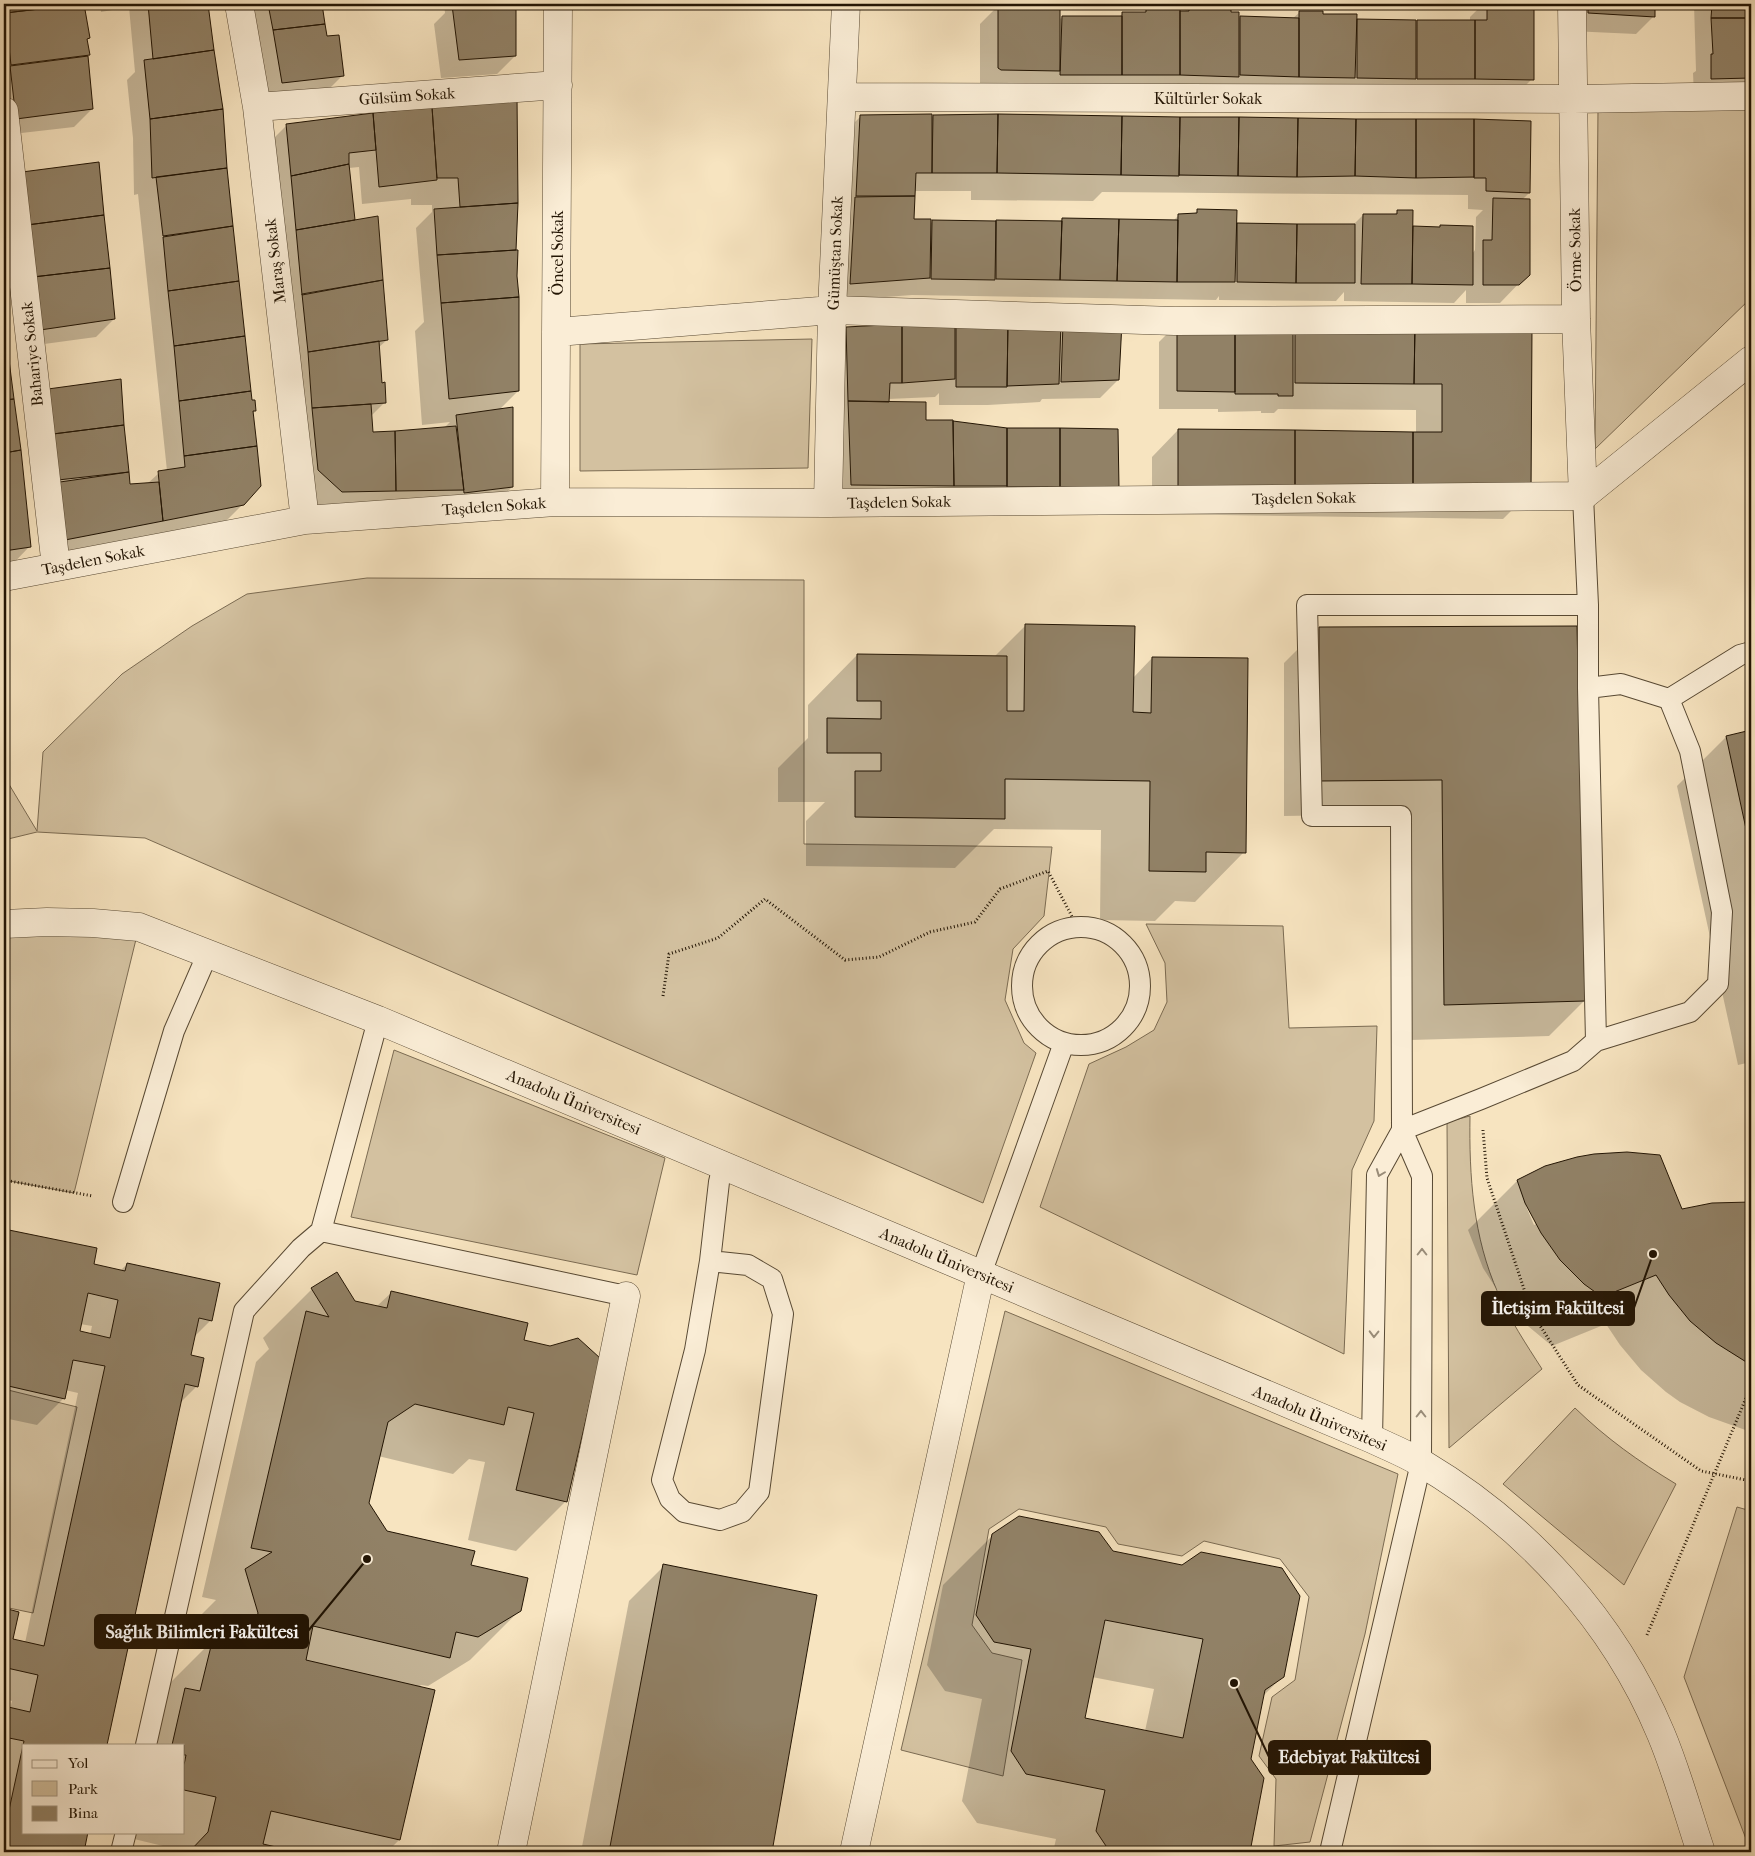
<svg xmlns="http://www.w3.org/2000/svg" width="1755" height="1856" font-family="'IM FELL French Canon',serif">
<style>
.green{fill:#d3c1a0;stroke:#7b6b52}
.shadow{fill:#0003;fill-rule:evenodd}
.building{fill:#918166;stroke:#231504;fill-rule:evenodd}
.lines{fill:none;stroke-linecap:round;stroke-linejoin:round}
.service-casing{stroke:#584933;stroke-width:22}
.minor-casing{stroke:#584933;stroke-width:29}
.path{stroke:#231504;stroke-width:3;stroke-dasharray:1 2.5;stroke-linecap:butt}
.service{stroke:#faedd6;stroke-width:20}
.minor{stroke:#faedd6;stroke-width:28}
.oneway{stroke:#998c78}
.labels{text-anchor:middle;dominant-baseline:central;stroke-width:4;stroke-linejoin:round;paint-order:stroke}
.street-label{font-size:16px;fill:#231504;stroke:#faedd6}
.leader{fill:none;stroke:#231504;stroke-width:2}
.callout-dot{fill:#231504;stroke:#faedd6;stroke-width:2}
.callout{fill:#231504;stroke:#231504;stroke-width:2}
.callout-label{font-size:18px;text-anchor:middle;font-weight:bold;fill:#fff}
</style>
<rect width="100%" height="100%" fill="#f7e4c0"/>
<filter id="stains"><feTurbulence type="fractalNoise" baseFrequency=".004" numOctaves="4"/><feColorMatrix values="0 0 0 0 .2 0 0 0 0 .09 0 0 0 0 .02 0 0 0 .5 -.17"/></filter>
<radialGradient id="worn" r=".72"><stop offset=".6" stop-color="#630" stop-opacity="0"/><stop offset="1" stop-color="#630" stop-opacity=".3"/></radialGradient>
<path class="green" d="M1751,104v194l-156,151 3,-340z
M812,339l-4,129 -228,3v-127z
M367,578l437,2v264l248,3 -8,69 -31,33 -8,51 19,43 12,10 -53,150 -838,-365 -108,-6 -33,8v-64l33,55 6,-79 79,-78 70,-48 55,-32z
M4,924l135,3 -65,266 -70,-13z
M1146,924l137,2 6,102 88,-2 -3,95 -22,49 -8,184 -304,-147 49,-143 37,-17 28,-17 13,-28 -2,-39z
M394,1050l271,108 -28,117 -286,-58z
M1470,1116c-1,60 3,121 28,177 12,27 28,51 44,76l-93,79 -2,-326z
M1005,1311l393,163 -33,160 -55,208 -36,4 2,-67 -17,-23 13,-59 23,-17 14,-83 -29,-38 -76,-18 -22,15 -64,-12 -12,-17 -87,-18 -30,20 -17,96 20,28 30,7 -19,116 -102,-26z
M4,1389l73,18 -44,206 -29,-6z
M1575,1408c32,31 63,53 101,76l-52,101 -121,-101z
M1737,1507l14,4v341l-67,-175z"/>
<path class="shadow" d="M4,4h66l19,34 -3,3 2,14 -2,2 6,52 -18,18 -70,8z
M100,4h107l14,105 4,59 25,223 5,20 -3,2 -9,91 -18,18 -177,36 -5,-57 77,-121 9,105 18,-1 12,-11 8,-2 -29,-277 -4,1 -1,-57 -6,-58 8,-8 -6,-65 -28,5z
M248,4h75l-2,1 5,33 17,37 -18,18 -61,7z
M444,4h71v52l-18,18 -56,4 -7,-54 11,-11z
M1457,4h75v75l-18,18 -534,-11v-62l18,-18 61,14 3,-3h57l4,-4h20l4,-3 37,2 5,-5 40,6 8,7 3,-3 52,2 8,-7 55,8 115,1v-4l11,-11h-24z
M1571,4h83v12l-18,18 -66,-3z
M1694,4h57v92l-57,1 -1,-24 3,-2z
M516,98l-1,154 3,139 -20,20 14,76 -18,18 -170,5 -24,-22 -31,-345 18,-18zM359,167l3,37 49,-5v6h21v7l-16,16 8,94 -9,9 7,94 28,-3 -6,6 -72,5 -1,-17 14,-14 -4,-18 -3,-36 9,-8 -34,-119 -4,-53z
M998,116l476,4 55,73 -7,7 6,74 -28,29h-34v-13l-12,13 -110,-2v-9l-8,9 -117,-1v-4l-3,4 -304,-5 -79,6 9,-166 18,-18zM914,191h57v9l122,1 9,-9 366,3v14l15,1 -7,7 -1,33 -3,4v-27h-60l-14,-16 -4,4h-31l-10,10 -118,-1 -37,-14 -4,4 -15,1 -6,6 -111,-2 -3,3 -126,-1 -3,3 -17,-4z
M4,191l110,128 -18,18 -74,10z
M1060,323l58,57 -18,18 -58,1 -2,3 -52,3h-49v-12l-4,4 -47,2v4l37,18 193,66 -294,24 5,-164 18,-18z
M1177,324l353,4v164l-27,27 -351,-5v-57l26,-27 238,3v-23l-138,-1 -4,4h-13v-2l-43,1v-3h-59v-67z
M4,331l9,68 16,148 -25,26z
M1026,625l107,53 19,-20 92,194 -49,50 -20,-1 -20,20 -55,-1 1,-90 -107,-1 -39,39 -149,-2v-45l19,-19h-47v-34l30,-30v-33l49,-50 137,2z
M1576,627l8,374 -35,35 -139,4 -3,-226 -123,2v-153l35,-35z
M1751,731v331l-13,3 -61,-279 49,-49z
M1517,1181l165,30 46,-8h23v229l-42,-15 -29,-15 -14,-10 -25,-22 -21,-25 -14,-21 -54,22 -29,-24 -22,-26 -18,-28 -15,-38zM1526,1206h3l7,18 -2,1z
M4,1230l92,19 -3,16 27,6 7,-7 84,56 -18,18 -4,18 8,30 -18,18 -155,341v87h63l-4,20h-79v-144l6,1 2,-8 -8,-2v-89l14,3 -6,27 13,3 53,-250 -13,-3 -1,8 -27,27 -33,-7zM80,1324l12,2 -2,9 -12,-3z
M312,1289l64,18 16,-15 130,49 44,160 -50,50 -48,-11 17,-78 -16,-3 -16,15 -75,-18 -10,47 18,29 84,34 50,44 -50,50 -42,26 -7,-1 -2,2 -20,153 -12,12h-221l1,-5 -37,-9 1,-6h53v-87h-49l1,-6 21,-21 7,-29 41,-41 -9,-28 20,-20 -14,-3 54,-235 13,-13 -6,-11z
M993,1535l119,17 171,124 -21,21 -12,62 13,20 -15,73h-195l3,-13 -79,-16 -15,-22 20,-102 -37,-8 -18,-26 16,-80zM1092,1677l62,12 -9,42 -61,-12z
M664,1566l152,30 -45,256h-190l48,-251z"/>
<path class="building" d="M4,4h68v1l-67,8z
M84,4l6,34 -3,1 3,16 -79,10 -6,-52z
M148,4h60l6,46 -61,9z
M268,4h54l3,20 -52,6z
M464,4h52v52l-57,4 -7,-55z
M1487,4h47v76l-59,-1v-59h12z
M1588,4h67v13l-67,-4z
M1712,4h39v14h-40z
M998,5l62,1v65l-59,-1 -3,-2z
M1189,6l42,1v5h8v65l-59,-2v-64h9z
M1146,9h34v66h-58v-63h24z
M1299,11h24v3h34l-2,64 -56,-1z
M1062,16h60v59h-62z
M1240,16l59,2v59l-59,-2z
M1711,18h40v60l-40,1v-25h2z
M1357,19l59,1v59l-59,-1z
M1417,20h58v59h-58z
M325,24l2,12 12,-1 5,41 -62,7 -9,-53z
M214,50l9,59 -73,10 -6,-59z
M88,56l5,53 -77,10 -6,-53z
M517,97l1,106 -58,4 -2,-29h-21l-5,-71z
M432,107l5,73 -58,7 -6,-74z
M223,109l4,59 -75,10 -2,-59z
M373,113l3,37 -27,3v11l-58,12 -5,-52z
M932,114v59h-16l-1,23h-59l4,-81z
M998,114l124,2 -1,59 -124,-2z
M998,114l-1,59h-65l1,-58z
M1122,116l58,1 -1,59 -58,-1z
M1180,117h59l-1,59 -59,-1z
M1239,117l59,1 -1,59 -59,-1z
M1298,118l58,1 -1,57 -58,1z
M1356,119h60v59l-61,-2z
M1416,119h58v58l-58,1z
M1474,119l57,2 -1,72 -44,-2v-13h-12z
M99,162l5,53 -77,10 -5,-53z
M349,164l6,56 -59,10 -5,-54z
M227,168l6,58 -70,10 -7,-59z
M915,196l-1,23h17l-1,59 -80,6 5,-87z
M1493,198l37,1v76l-11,10h-36v-45h9z
M518,203l-2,47 -79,5 -3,-46z
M1197,209l40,1 -2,72h-58l1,-68 19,-1z
M1397,210h16l-1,74h-51l2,-70h34z
M104,215l6,53 -77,9 -6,-52z
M378,216l5,64 -81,15 -6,-65z
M1062,218l57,1 -2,62 -57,-1z
M1119,219l59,1 -1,62 -60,-1z
M932,220l64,1 -1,59 -64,-1z
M996,220l66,1 -2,59 -64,-1z
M1237,223l60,1 -1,59 -59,-1z
M1297,224h58v59h-59z
M1440,225l33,1v59l-61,-1 1,-58 27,1z
M233,226l6,55 -71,10 -5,-54z
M516,250h2l-1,26 2,21 -78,6 -4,-48z
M110,268l5,51 -75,11 -7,-53z
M383,280l5,60 -80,12 -6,-58z
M239,281l6,55 -71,10 -6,-55z
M519,297v94l-70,8 -8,-96z
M955,320v59l-53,4v-59z
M4,321l10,78 -10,1z
M956,321h52l-1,66h-51z
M1008,321l53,1 -2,62 -52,2z
M1122,322l-3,58 -58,2 2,-59z
M1177,322l58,1v69l-58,-1z
M1235,323h58v73h-15v-2h-43z
M902,324v59h-12l-1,19 -41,-1 -2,-74z
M1295,324l120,1 -1,59 -119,-1z
M1415,325l117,1 -1,167 -118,-2v-59h29v-48h-28z
M245,336l6,55 -72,10 -5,-55z
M379,341l3,42 3,-1 1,21 -74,5 -4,-56z
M121,379l3,46 -71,9 -5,-45z
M251,391l1,9h3l1,11h-3l4,35 -73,10 -5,-55z
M14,399l7,51 -17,3v-53z
M848,401l78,1v18h27l1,66 -103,-1z
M371,404l2,28 22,-1 1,60 -54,1 -24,-22 -6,-62z
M513,407v80l-49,6 -8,-78z
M953,421l54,7v58h-53z
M124,425l5,47 -71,8 -5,-46z
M456,426l8,64 -68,1 -1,-60z
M1007,428h53v59h-53z
M1060,428l58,1 1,59 -59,-1z
M1178,429l117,1v59l-117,-1z
M1295,430l118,2v59l-118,-2z
M257,446l4,40 -17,19 -81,16 -5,-50 27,-4 -1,-11z
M21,450l10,97 -27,4v-98z
M129,472l1,12 29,-2 4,39 -98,19 -5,-58z
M1025,624l110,2 -2,86 18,1 1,-56 96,1 -2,195 -40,-1v20l-57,-1 1,-90 -145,-2v40l-150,-2v-46h26v-18h-54v-35l54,1v-18h-24v-47l150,2v55h17z
M1577,626l8,375 -141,4 -2,-225 -123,1v-154z
M1751,730v122l-25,-116z
M1627,1152l33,3 22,54 30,-6 39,-1v163l-35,-22 -26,-22 -21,-26 -13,-20 -54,22 -18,-13 -24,-24 -19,-27 -16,-30 -8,-23 28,-14 32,-9 17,-3z
M4,1229l93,19 -3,16 31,7 2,-8 93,20 -8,38 -13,-3 -8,37 13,3 -6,29 -13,-3 -78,361h-83v87h64l-4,20h-80v-19l20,-92 -20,-4v-31l26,6 8,-37 -31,-7 -3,17v-77l15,4 -6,27 31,7 61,-280 -32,-6 -8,39 -61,-14zM88,1293l30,7 -8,38 -30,-7z
M337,1272l18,29 32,7 4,-17 137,32 -4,17 26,6 28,-8 22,20 -33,144 -51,-12 18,-77 -26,-6 -4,18 -89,-21 -27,18 -19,81 18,28 88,20 -4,14 57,13 -7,33 -43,26 -22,-5 -6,26 -137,-32 -7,34 129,30 -35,150 -129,-29 -8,33 35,8h-109l19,-20 8,-35 -32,-7v-25l2,-10h-2v-10h-12l13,-57 15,3 13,-53 37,9 8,-34 -13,-44 27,-17 -21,-4 55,-237 23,6 -18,-29z
M1019,1516l80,16 14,19 69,14 19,-13 81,16 18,28 -16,81 -19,13 -14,69 13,19 -14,74h-140l-14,-21 9,-41 -79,-16 -15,-23 20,-102 -37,-7 -18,-27 16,-81zM1105,1620l98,19 -20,99 -98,-20z
M663,1564l154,31 -45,257h-163z"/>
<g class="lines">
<defs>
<path id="service" d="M1583,496l5,109
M1588,688l33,-4 48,15 21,52 32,161 -4,72 -28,28 -94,29
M1669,699l71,-44 11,-3
M1022 986a59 59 0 1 1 118 0a59 59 0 1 1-118 0Z
M123,1202l51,-171 34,-78
M321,1231l305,65
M710,1261l38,4 24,14 11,35 -24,178 -17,20 -22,8 -36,-8 -14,-13 -8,-19 33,-130 15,-89 9,-79 4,-17
M981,1274l83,-231
M146,1745l98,-434 57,-63 20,-17 57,-211
M121,1852l5,-20
M1330,1852l91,-389 1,-287 -20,-46 -1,-314h-89l-5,-211h281v83l8,353 -23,20 -92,38 -79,31 -25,45 -5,264"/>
<path id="minor" d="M239,4l18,103 48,413
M1572,4l4,315 7,177
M842,97l732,2 177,-3
M257,107l301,-22
M4,111l52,456
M557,332l275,-22 343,11 401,-2
M555,502l3,-498
M828,503l4,-193 14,-306
M4,577l301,-57 250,-18 273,1 755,-7 168,-136
M4,924l43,-2 46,1 46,4 239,93 994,419c17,8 35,15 51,25 104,62 191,157 238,270 16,38 27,79 40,118
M511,1852l115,-556
M854,1852l127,-578"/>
</defs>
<use href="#service" class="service-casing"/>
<use href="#minor" class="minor-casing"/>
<path class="path" d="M663,996l6,-42 49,-16 47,-39 80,61 34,-3 51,-25 45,-10 25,-33 48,-18 29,55
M1483,1130l4,48 45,135 46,72 123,86 50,10
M4,1180l89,16
M1647,1635l104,-249"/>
<use href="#service" class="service"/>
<use href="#minor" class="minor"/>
</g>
<defs><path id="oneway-chevron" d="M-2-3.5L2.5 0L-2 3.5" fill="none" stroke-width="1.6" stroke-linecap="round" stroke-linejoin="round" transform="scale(1.25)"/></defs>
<g class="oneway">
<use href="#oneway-chevron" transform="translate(1380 1173) rotate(111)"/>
<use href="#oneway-chevron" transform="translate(1422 1252) rotate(-90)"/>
<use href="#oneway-chevron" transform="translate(1374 1334) rotate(91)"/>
<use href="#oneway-chevron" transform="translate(1421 1414) rotate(-90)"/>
</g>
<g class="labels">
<g class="street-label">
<text transform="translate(407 96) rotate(-4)">Gülsüm Sokak</text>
<text x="1208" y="98">Kültürler Sokak</text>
<text transform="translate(1575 250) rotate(-91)">Örme Sokak</text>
<text transform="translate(557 253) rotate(-90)">Öncel Sokak</text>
<text transform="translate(835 253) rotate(-88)">Gümüştan Sokak</text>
<text transform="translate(275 261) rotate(-97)">Maraş Sokak</text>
<text transform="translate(32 354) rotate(-96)">Bahariye Sokak</text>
<text transform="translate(1304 498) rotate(-1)">Taşdelen Sokak</text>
<text transform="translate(899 502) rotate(-1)">Taşdelen Sokak</text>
<text transform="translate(494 506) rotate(-4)">Taşdelen Sokak</text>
<text transform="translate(93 560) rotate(-11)">Taşdelen Sokak</text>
<text transform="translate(574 1102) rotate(23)">Anadolu Üniversitesi</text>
<text transform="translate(947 1260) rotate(23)">Anadolu Üniversitesi</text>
<text transform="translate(1320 1418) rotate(23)">Anadolu Üniversitesi</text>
</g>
</g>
<path class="leader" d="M1653 1254L1634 1308M367 1559L308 1631M1234 1683L1269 1757"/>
<g class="callout-dot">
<circle cx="1653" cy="1254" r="5"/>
<circle cx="367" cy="1559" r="5"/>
<circle cx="1234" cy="1683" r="5"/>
</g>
<g class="callout">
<rect x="1482" y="1292" width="152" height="33" rx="5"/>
<rect x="95" y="1615" width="213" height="33" rx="5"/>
<rect x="1269" y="1741" width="161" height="33" rx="5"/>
</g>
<g class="callout-label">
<text x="1558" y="1314">İletişim Fakültesi</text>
<text x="202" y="1638">Sağlık Bilimleri Fakültesi</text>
<text x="1349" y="1763">Edebiyat Fakültesi</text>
</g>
<rect width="1755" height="1856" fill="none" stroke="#f7e4c0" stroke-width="20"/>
<rect x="5" y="5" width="1745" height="1846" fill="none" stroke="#231504" stroke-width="2.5"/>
<rect x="10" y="10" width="1735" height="1836" fill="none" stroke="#231504"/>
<rect x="22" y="1744" width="162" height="90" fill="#faedd6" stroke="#a49782"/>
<rect x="32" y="1760" width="25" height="8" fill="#faedd6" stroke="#a49782"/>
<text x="68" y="1768" font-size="15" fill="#231504">Yol</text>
<rect x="32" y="1781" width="25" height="15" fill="#d3c1a0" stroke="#a49782"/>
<text x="68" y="1794" font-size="15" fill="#231504">Park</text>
<rect x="32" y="1806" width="25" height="15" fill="#918166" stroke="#a49782"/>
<text x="68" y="1818" font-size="15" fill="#231504">Bina</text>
<rect width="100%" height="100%" filter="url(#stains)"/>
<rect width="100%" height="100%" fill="url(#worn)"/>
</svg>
